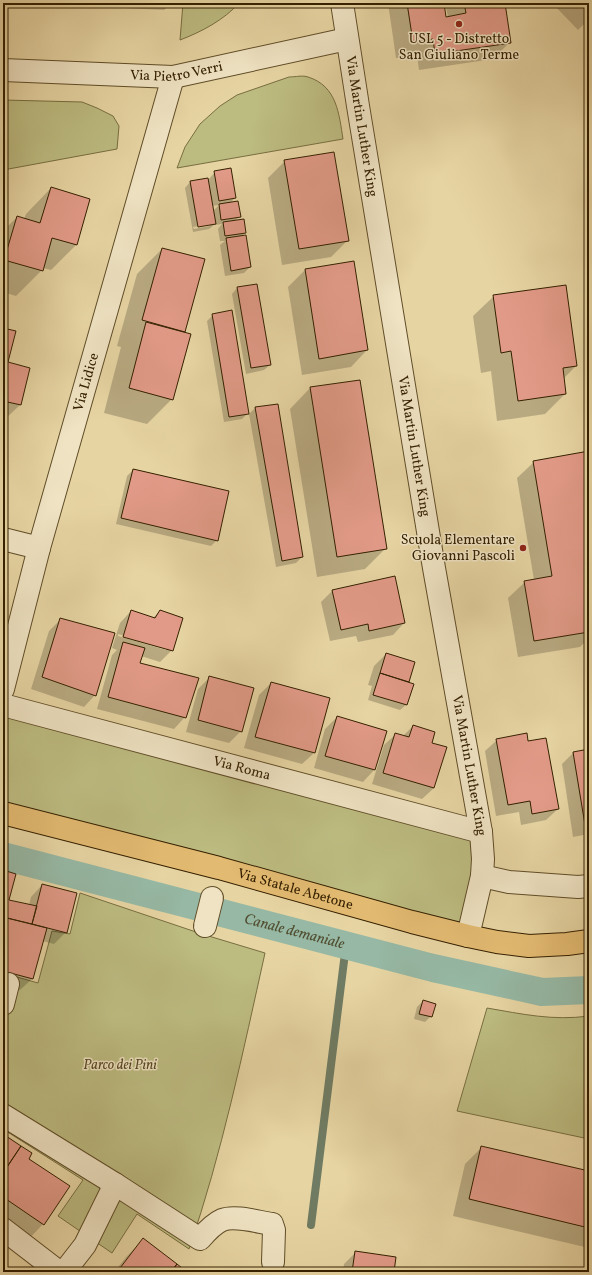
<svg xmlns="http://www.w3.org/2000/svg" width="592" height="1275" font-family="Vollkorn,serif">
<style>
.green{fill:#bcbb80;stroke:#786e40}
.shadow{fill:#0003;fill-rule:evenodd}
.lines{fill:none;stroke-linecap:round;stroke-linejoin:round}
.stream{stroke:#6f7b62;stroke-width:8}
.canal{stroke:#96b8a4;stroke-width:28}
.building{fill:#e19a87;stroke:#342000}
.minor-casing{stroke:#604d28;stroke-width:24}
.major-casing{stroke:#342000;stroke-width:24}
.minor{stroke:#efe3c3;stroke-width:22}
.major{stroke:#e3ba71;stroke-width:22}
.poi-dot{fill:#8f2418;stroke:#efe3c3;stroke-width:1.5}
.labels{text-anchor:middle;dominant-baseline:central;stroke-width:3;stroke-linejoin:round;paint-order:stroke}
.poi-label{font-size:14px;fill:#342000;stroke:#efe3c3}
.street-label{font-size:14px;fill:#342000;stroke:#efe3c3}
.park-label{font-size:14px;font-style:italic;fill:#564720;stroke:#efe3c3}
.water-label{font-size:15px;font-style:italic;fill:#514e31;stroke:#efe3c3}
</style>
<rect width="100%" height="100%" fill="#e6d4a2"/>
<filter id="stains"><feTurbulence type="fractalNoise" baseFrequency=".005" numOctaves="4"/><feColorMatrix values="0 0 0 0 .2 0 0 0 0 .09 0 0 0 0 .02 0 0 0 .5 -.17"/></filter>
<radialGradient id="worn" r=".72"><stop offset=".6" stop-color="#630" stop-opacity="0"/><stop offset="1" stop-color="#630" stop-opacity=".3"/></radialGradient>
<path class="green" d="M183,3h56c-15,17 -38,29 -59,37z
M289,77c6,0 14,-2 19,0 29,9 31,37 35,62l-166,29 8,-21 15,-23 20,-18 17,-11z
M3,100l79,2 15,6 16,8 6,10 -2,23 -114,21z
M3,705l478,127 -13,104 -465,-123z
M80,893l122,41 63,19c-22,99 -43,200 -76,296l-52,-35 -25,39 -54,-37 25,-36 -80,-51v-156l35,10 14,-52 18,3z
M487,1008c35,6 66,13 102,8v123l-132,-28z"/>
<path class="shadow" d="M24,3h148l-8,7z
M388,3h116l6,39 -17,17 -74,11 -2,-15 -21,3zM446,7l2,10 -3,1 -1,-10z
M552,3h37v16l-11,11z
M285,161l63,79 -17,17 -49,8 -14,-87z
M215,172l20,26 -6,6 10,13 -4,4 10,12 -4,4 9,30 -6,6 -19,3 -5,-31 5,-4h-5l-2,-12 4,-5 -7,1v-1l-6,5 -16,3 -8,-44 5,-6 19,-3zM219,205l-6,6 -1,-5zM210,224v2l-16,3 -1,-2z
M51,188l38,11 -13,46 -25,25 -8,-2 -1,2 -26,26 -13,-4v-61l14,-14 7,2 2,-5z
M162,249l42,11 -21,73 -11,66 -25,25 -43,-11 17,-66 -4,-1 20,-72z
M353,262l14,88 -16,17 -49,8 -14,-88 17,-17z
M237,288l33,77 -6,5 -18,4 -14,-80z
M494,296l82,70 -13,13 2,15 -20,20 -48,7 -6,-50 -10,2 -8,-57z
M213,315l35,98 -6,6 -18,3 -17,-101z
M3,329l3,34 14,42 -17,16z
M359,381l27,167 -21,21 -48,8 -27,-168 20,-21z
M255,408l47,149 -6,6 -20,4 -27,-153z
M589,452v186l-9,9 -62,10 -10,-59 17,-16 9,-2 -17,-102 17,-16z
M133,470l84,70 -6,6 -95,-22 11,-48z
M333,590l71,33 -11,12 -35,7 -2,-6 -26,5 -9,-39z
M131,611l22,7 7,-7 12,39 -12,12 -19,-6 -2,7 46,54 -11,12 -77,-20 15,-54 5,-5 -5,-2 8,-25zM118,634l48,14v2l-48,-14z
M60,620l35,75 -11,12 -53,-18 18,-58z
M386,654l28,9 -6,20 -2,22 -6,5 -32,-10 4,-14 -4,-1 6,-19z
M210,677l31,54 -12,12 -43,-11 12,-43z
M271,683l43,70 -12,11 -58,-16 15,-53z
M337,717l49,14 -12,39 -11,12 -49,-14 11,-39z
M413,726l18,17 3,45 -12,11 -50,-15 12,-39 12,-11 7,2z
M497,740l30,3 31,66 -12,11 -25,5 -2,-13 -23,4 -11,-65z
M589,750v84l-16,3 -11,-73 11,-11z
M3,871l5,29 21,5 2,-8 11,-12 24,47 -12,12 -12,-3 -10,38 -12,11 -17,-5z
M423,1001l8,15 -6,6 -11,-3 3,-12z
M6,1138l22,21 15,65 -16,17 -24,-16v-84z
M482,1147l107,26v75l-136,-32 12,-52z
M144,1239l41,33h-71l13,-16z
M356,1252l37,20h-50l1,-8z"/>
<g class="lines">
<path class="stream" d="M311,1225l35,-280"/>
<path class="canal" id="s1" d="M3,856l430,112 109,24 47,-2"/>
</g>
<path class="building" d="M407,3h37l2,14 20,-4 -2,-10h41l6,40 -76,11 -2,-15 -20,3z
M334,152l15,89 -50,8 -15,-89z
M231,168l5,30 -17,3 -5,-30z
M208,178l8,46 -18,3 -8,-46z
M51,187l39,12 -13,46 -25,-7 -9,33 -39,-11 13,-44 23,7z
M238,201l3,16 -20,3 -2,-16z
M244,219l2,14 -21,3 -2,-14z
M246,235l5,32 -20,4 -5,-33z
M162,248l43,11 -20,73 -43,-12z
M354,261l14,89 -49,9 -14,-90z
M257,284l14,81 -20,3 -14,-81z
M566,285l11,81 -14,2 3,26 -48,7 -7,-50 -10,2 -8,-58z
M232,310l17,104 -20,3 -17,-103z
M146,322l45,12 -18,66 -44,-12z
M3,328l13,3 -8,31 22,6 -9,37 -18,-4z
M360,380l27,169 -50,8 -27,-170z
M278,404l25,153 -21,4 -27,-154z
M589,451v181l-55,9 -10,-60 28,-5 -19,-115z
M133,469l96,22 -11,50 -97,-23z
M395,576l10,47 -36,8 -1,-7 -27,6 -9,-40z
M131,610l24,8 5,-8 23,8 -10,33 -50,-14z
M60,618l55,15 -19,63 -54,-19z
M123,642l22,6 -5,15 59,15 -13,40 -78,-21z
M386,653l29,9 -6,20 -29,-9z
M380,673l34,11 -7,21 -34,-10z
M209,676l45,12 -12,44 -44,-12z
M271,682l59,16 -15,55 -60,-16z
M337,716l50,15 -12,39 -50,-14z
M413,725l22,7 -3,11 15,4 -13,41 -51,-15 12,-40 14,4z
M527,733l1,8 18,-3 13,71 -27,5 -2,-13 -22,4 -12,-66z
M589,749v76h-4l-12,-73z
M3,870l13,4 -7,26 28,6 -5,18 -29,-7z
M42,884l35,9 -10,40 -35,-9z
M3,917l44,11 -14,51 -30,-8z
M423,1000l13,4 -4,13 -13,-3z
M6,1136l15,10 -18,27v-32z
M21,1146l11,7 -3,6 41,27 -26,39 -41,-28v-24z
M481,1146l108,25v57l-120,-29z
M143,1238l34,26 -6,8h-54z
M355,1251l41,6 -2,15h-42z
M177,1264l10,8h-16z"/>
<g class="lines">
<defs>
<g id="minor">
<path id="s2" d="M342,3l16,103 76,462 47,264 2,27 -1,17 -14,60"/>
<path id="s3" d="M3,70l170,7 174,-38"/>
<path d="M3,539l36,9"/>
<path id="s4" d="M3,689l36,-141 134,-471"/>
<path id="s5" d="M3,705l478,127"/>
<path d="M482,876l27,6 69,5 11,-1"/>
<path d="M205,926l7,-28"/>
<path d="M3,1004l5,-20"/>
<path d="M3,1115l112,69"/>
<path d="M3,1229l56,43"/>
<path d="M64,1272l21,-27 30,-61 85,55c6,-7 13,-15 22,-19 13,-5 36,2 50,4l2,6 -1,32"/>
</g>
<g id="major">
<path id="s6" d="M3,813l216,55 193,54 56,14 29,6 32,4 38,-2 22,-3"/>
</g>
</defs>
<use href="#minor" class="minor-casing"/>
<use href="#major" class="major-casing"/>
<use href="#minor" class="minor"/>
<use href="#major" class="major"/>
</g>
<g class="poi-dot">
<circle cx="459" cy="24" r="4"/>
<circle cx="523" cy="548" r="4"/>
</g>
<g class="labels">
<g class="poi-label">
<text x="459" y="39">USL 5 - Distretto<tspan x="459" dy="16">San Giuliano Terme</tspan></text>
<text x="515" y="540" text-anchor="end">Scuola Elementare<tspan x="515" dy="16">Giovanni Pascoli</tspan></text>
</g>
<g class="street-label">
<text stroke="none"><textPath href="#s3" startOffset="174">Via Pietro Verri</textPath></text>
<text stroke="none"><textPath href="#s2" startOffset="125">Via Martin Luther King</textPath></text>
<text stroke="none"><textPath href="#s4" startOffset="318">Via Lidice</textPath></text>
<text stroke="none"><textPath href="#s2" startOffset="449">Via Martin Luther King</textPath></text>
<text stroke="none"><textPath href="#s2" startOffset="773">Via Martin Luther King</textPath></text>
<text stroke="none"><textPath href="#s5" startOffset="247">Via Roma</textPath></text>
<text stroke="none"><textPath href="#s6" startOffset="302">Via Statale Abetone</textPath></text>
</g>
<g class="park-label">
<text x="120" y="1065">Parco dei Pini</text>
</g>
<g class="water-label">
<text stroke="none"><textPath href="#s1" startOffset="301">Canale demaniale</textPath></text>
</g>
</g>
<rect width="592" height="1275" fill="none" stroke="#e6d4a2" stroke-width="16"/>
<rect x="4" y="4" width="584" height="1267" fill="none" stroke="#342000" stroke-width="2"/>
<rect x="8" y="8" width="576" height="1259" fill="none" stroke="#342000"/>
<rect width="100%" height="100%" filter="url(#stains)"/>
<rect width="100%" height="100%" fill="url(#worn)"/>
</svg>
